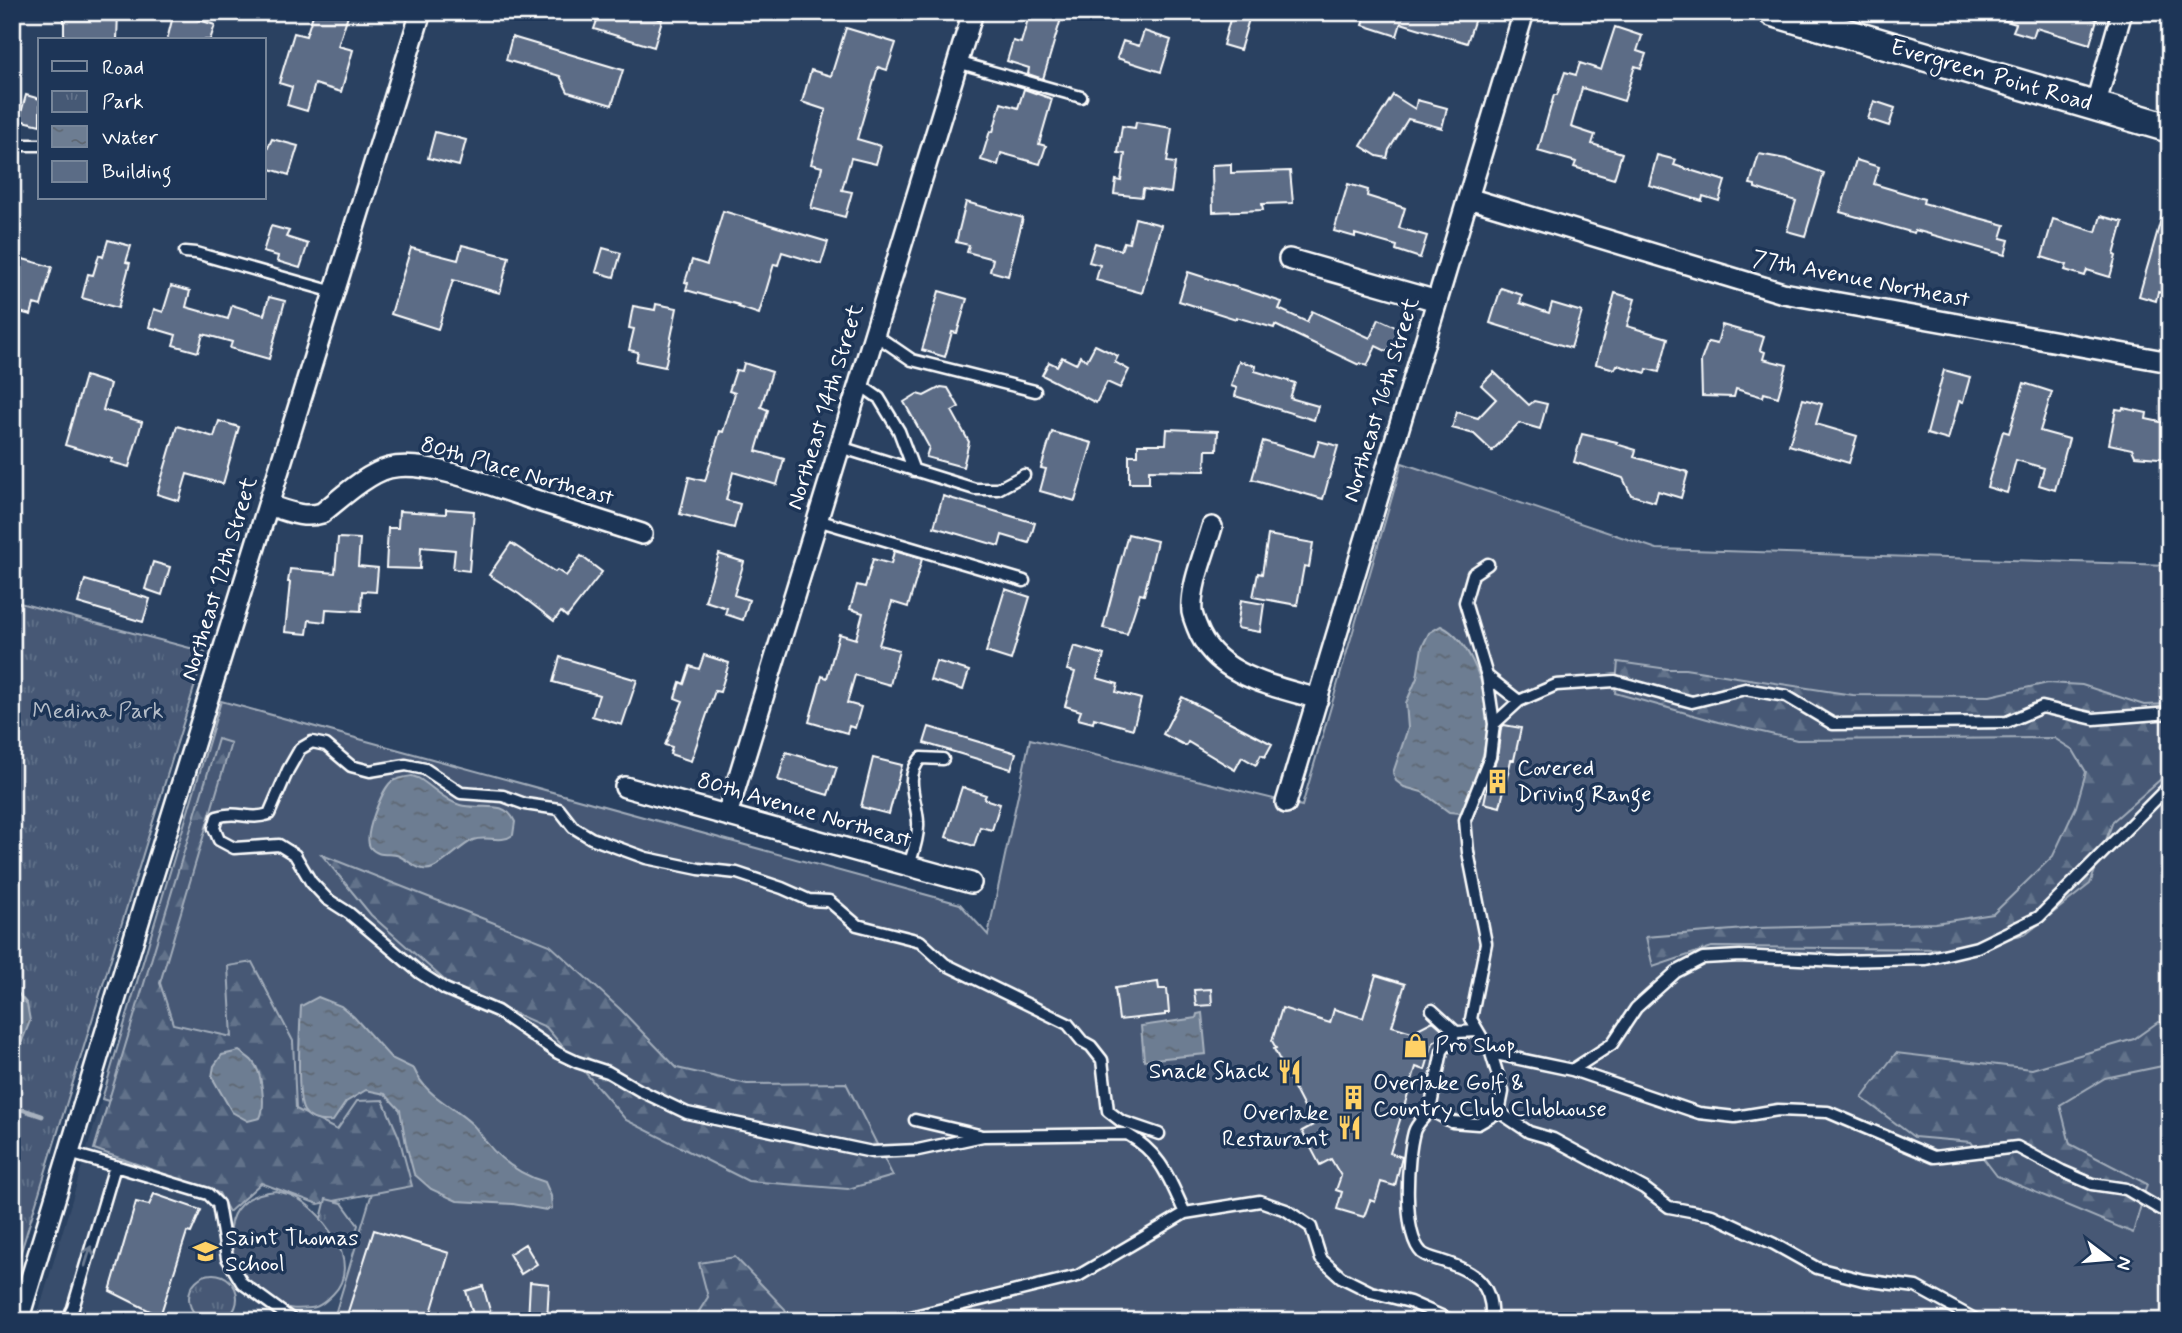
<svg xmlns="http://www.w3.org/2000/svg" width="2182" height="1333" font-family="Mynerve,sans-serif">
<style>
.built{fill:#394e6c}
.grass{fill:#465975;stroke:#a2acba;stroke-width:2}
.forest{fill:url(#forest-firs);stroke:#a2acba;stroke-width:2}
.park{fill:url(#park-tufts);stroke:#a2acba;stroke-width:2}
.water{fill:url(#water-ripples);stroke:#a7b1be;stroke-width:2}
.lines{fill:none;stroke-linecap:round;stroke-linejoin:round}
.stream{stroke:#a7b1be;stroke-width:5}
.building{fill:#5b6c86;stroke:#fff;stroke-width:2}
.lane-casing{stroke:#fff;stroke-width:15}
.street-casing{stroke:#fff;stroke-width:24}
.secondary-casing{stroke:#fff;stroke-width:33}
.lane{stroke:#1d3557;stroke-width:10}
.street{stroke:#1d3557;stroke-width:19}
.secondary{stroke:#1d3557;stroke-width:28}
.oneway{stroke:#6c7c92}
.labels{text-anchor:middle;dominant-baseline:central;stroke-width:7;stroke-linejoin:round;paint-order:stroke}
.street-label{font-size:23px;fill:#fff;stroke:#1d3557}
.park-label{font-size:23px;fill:#b5bdc8;stroke:#1d3557}
.poi-label{font-size:23px;fill:#fff;stroke:#1d3557;text-anchor:start}
</style>
<defs>
<pattern id="forest-firs" width="22" height="20" patternUnits="userSpaceOnUse" patternTransform="scale(1.75)"><rect width="22" height="20" fill="#465975"/><path d="M5 1l3.5 6h-7zM16 11l3.5 6h-7z" fill="#62728a"/></pattern>
<pattern id="park-tufts" width="24" height="20" patternUnits="userSpaceOnUse" patternTransform="scale(1.75)"><rect width="24" height="20" fill="#465975"/><path d="M3 7l-1-3M5 7V3M7 7l1-3M15 17l-1-3M17 17v-4M19 17l1-3" fill="none" stroke="#62728a"/></pattern>
<pattern id="water-ripples" width="26" height="14" patternUnits="userSpaceOnUse" patternTransform="scale(1.75)"><rect width="26" height="14" fill="#6d7d92"/><path d="M2 4q2-2 4 0t4 0M15 11q2-2 4 0t4 0" fill="none" stroke="#5e6772"/></pattern>
</defs>
<rect width="100%" height="100%" fill="#2a4161"/>
<filter id="ink" filterUnits="userSpaceOnUse"><feTurbulence type="fractalNoise" baseFrequency=".0143" numOctaves="2"/><feDisplacementMap in="SourceGraphic" scale="14" xChannelSelector="R" yChannelSelector="G"/><feConvolveMatrix kernelMatrix="1 2 1 2 8 2 1 2 1" color-interpolation-filters="sRGB"/></filter>
<g filter="url(#ink)">
<path class="built" d="M102,1099l274,84 -43,138h-297z"/>
<path class="grass" d="M1402,463l255,86 513,16v756h-1837l42,-138 -273,-84 119,-398 739,203 28,31 42,-196 272,67z
M276,1191c4,2 11,2 15,4 31,13 73,69 42,99 -6,6 -13,13 -22,14 -9,1 -18,2 -27,-1 -50,-16 -88,-109 -8,-116z"/>
<path class="forest" d="M1618,662l50,7h17l168,26 137,1 58,-13 34,2 62,20 26,-1v67l-57,50 -23,63 -64,50 -70,15 -244,-2 -59,20 -7,-30 112,-9 177,-5 58,-9 60,-58 23,-49 10,-35 -13,-22 -19,-12 -257,2 -79,-18 -103,-29z
M218,739l13,4 -71,240 13,41 59,13 -4,-71 24,-4 41,79 3,68 41,21 20,-29 26,-1 16,37 13,49 -94,18 -57,-21 -32,29 -10,-19 -125,-44z
M322,855l228,90 70,64 57,59 70,16 99,-1 47,93 -45,13 -100,-8 -122,-61 -80,-93 -96,-42 -79,-70z
M2158,1022l12,4v23l-8,17 -57,12 -45,27 10,39 77,40 -14,49 -136,-57 -26,-34 -57,-5 -52,-39 34,-45 136,16 102,-30z
M735,1257l50,52 5,12h-97l15,-24 -9,-34z"/>
<path class="park" d="M12,601l193,51 -193,629z
M326,1199l16,4 16,22 -6,19 -16,-5 -15,-20z
M189 1298a24 24 0 1 1 48 0a24 24 0 1 1-48 0Z"/>
<path class="water" d="M1441,626c30,14 48,67 47,99 -1,22 -15,70 -28,88l-11,-1 -27,-20 -18,-5 -8,-6 -3,-8 15,-45 -2,-25 11,-25 5,-31 7,-14z
M412,776l6,2c14,8 27,23 42,27 19,6 45,-7 55,17l-2,13c-12,9 -27,0 -40,5 -14,7 -26,22 -40,28 -13,6 -23,-7 -34,-12 -9,-4 -21,2 -29,-9 -7,-11 12,-57 21,-65 6,-4 14,-5 21,-6z
M12,986l15,18 3,17 -16,40 2,18 -4,10z
M318,997l23,9 13,11 37,41 23,11c13,29 37,35 59,56 5,5 9,12 13,17 16,20 35,33 59,40l6,14 1,12 -6,2 -33,-6 -56,-3 -26,-12 -17,-15 -8,-30 -6,-34 -15,-16 -19,-4 -20,12 -13,19c-11,1 -23,0 -29,-10 -8,-12 -4,-87 -3,-105z
M1202,1013l4,41 -62,6 -3,-34 55,-8 1,-4z
M239,1051c4,3 11,7 14,11 9,10 13,44 7,56l-12,3 -16,-9 -20,-35 2,-11 8,-11z"/>
<g class="lines">
<path class="stream" d="M24,1110l18,6"/>
</g>
<path class="building" d="M64,12h54l-1,28h-53z
M174,12l41,13 -5,15h-43z
M314,12h35l-11,34 15,4 -12,42 -26,-8 -8,27 -20,-6 5,-18 -13,-4 15,-50 12,3z
M600,12h37l25,8 -8,27 -60,-18z
M1030,12h33l-20,67 -15,-5 1,-6 -22,-7 6,-20 8,2z
M1232,12h19l-11,38 -17,-5z
M1367,12h110l-10,31 -66,-20 -4,13 -34,-11z
M1989,12h86l22,7 -7,25 -54,-16 -3,9 -20,-6 3,-7 -27,-8z
M1615,27l27,9 -5,15 9,3 -5,14 -6,-2 -11,35 -42,-13 -11,39 24,8 -3,9 30,9 -8,26 -40,-12 2,-5 -38,-11 16,-56h3l8,-23 11,3 4,-12 21,7z
M846,28l50,15 -9,27 -9,-3 -21,72 24,7 -5,18 -25,-6 -9,32 10,2 -7,25 -34,-9 11,-41 -11,-3 15,-54 -24,-8 9,-32 20,6z
M1144,31l27,9 -10,32 -44,-14 6,-17 16,5z
M512,37l111,33 -11,35 -44,-13 -8,-16 -54,-16z
M1024,89l28,10 -13,45 7,2 -6,18 -39,-11 -3,12 -17,-5 9,-29 3,1 8,-29 17,5z
M26,95l14,4v26l-21,-5z
M1393,95l22,14 2,-9 30,8 -5,20 -34,-9 -19,31 -2,8 -10,-2 -16,-10z
M1874,101l21,7 -6,18 -21,-7z
M1136,122l36,6 -5,34 8,1 -4,30 -28,-4 -1,8 -28,-3 2,-14 5,1 4,-27 -7,-1 4,-27 13,2z
M435,132l31,8 -7,26 -31,-8z
M272,139l26,7 -9,29 -25,-8v-11z
M1759,154l27,5 38,14 -19,63 -18,-5 9,-30 -41,-13v-3l-5,-1z
M1657,155l19,5 -2,5 51,16 -6,20 -16,-5 -1,5 -53,-16z
M1856,160l23,7 -5,17 50,15 -1,4 82,22 -4,13 8,2 -4,15 -90,-25 -1,3 -74,-21z
M1231,164v9l59,-2 3,32 -31,1 1,6 -50,2 -1,-47z
M1348,184l20,6 -1,6 38,12 -6,20 28,8 -7,22 -24,-8 1,-4 -42,-12v3l-21,-6z
M966,202l57,16 -15,58 -18,-5 3,-12 -26,-7 2,-7 -13,-3z
M2166,202l4,1v92l-12,-3 -2,9 -17,-5z
M723,211l105,31 -7,22 -39,-12 -4,13 -4,-1 -15,50 -21,-7 1,-2 -53,-15 2,-7 -3,-1 7,-22 15,5z
M2101,216l22,6 -9,33 2,1 -6,21 -23,-7 -2,6 -20,-6 2,-5 -25,-8 11,-38 43,13z
M1135,218l26,7 -19,68 -46,-13 4,-15 -11,-3 6,-19 26,7 3,-8 5,1z
M271,226l18,5 -3,6 22,7 -8,24 -23,-7 1,-5 -15,-4z
M108,240l23,6 -5,16 4,1 -12,45 -36,-10 6,-24 5,1 6,-20 4,2z
M462,245l47,12 -9,36 -47,-13 -15,49 -47,-15 20,-66 47,12z
M603,248l18,5 -7,24 -18,-5z
M12,256l40,11 -11,39 -7,-2 -3,11 -19,-5z
M1188,272l94,30 -3,7 28,13 5,-11 58,27 9,-19 21,10 -12,23 -12,-6 -9,20 -7,-3 -1,2 -84,-40 -1,3 -38,-11v2l-57,-18z
M171,286l19,5 -4,16 42,12 4,-14 32,10 5,-18 16,4 -16,58 -39,-11 2,-6 -29,-8 -5,18 -25,-7 3,-10 -27,-8 5,-18 9,3z
M1501,288l21,7 -2,8 29,10 3,-10 30,9 -11,36 -81,-25z
M939,291l28,8 -10,34 -5,-1 -7,25 -23,-7z
M1615,293l20,6 -8,27 41,12 -9,34 -12,-3 -1,4 -29,-8 -2,4 -19,-5z
M656,304l21,4 -12,59 -29,-6 2,-9 -9,-2 5,-21 -5,-1 4,-22 22,4z
M1722,325l42,12 -4,13 5,2 -2,7 24,6 -9,32 -14,-4 -1,4 -27,-8 -2,8 -32,-1 -1,-35 7,-19 9,2z
M1095,345l23,11 -3,6 14,8 -9,18 -13,-6 -11,21 -54,-28 7,-13 8,4 5,-9 14,7 4,-8 7,4z
M1239,361l17,5 -1,5 40,12 -5,15 28,8 -4,14 -79,-24 2,-8 -6,-2z
M744,363l28,9 -11,35 7,3 -12,41 28,8 -7,26 -44,-13 -7,28 14,4 -6,24 -54,-14 9,-37 16,4 15,-50 3,1 12,-39 -6,-2 7,-21 6,1z
M1944,370l26,7 -7,25 -4,-1 -11,39 -21,-6z
M1494,372l35,33 5,-4 13,3 -7,25 -21,-6 -27,28 -18,-17 -22,-6 5,-16 21,6 18,-19 -15,-14z
M85,376l25,8 -7,26 39,12 -13,45 -18,-5 1,-3 -47,-14z
M2024,383l28,9 -12,39 29,8 -14,51 -16,-5 5,-17 -28,-8 -9,33 -20,-6 16,-56 6,2z
M941,387l7,1 11,19 -7,4 17,31 -6,25 -37,-10 3,-10 -25,-45 13,-8 7,2z
M1803,399l19,5 -6,20 41,12 -8,27 -60,-18z
M2123,408l24,5 -1,6 19,4 5,4v32l-35,-3 -3,-7 -23,-5 7,-35 6,1z
M219,421l20,6 -16,57 -36,-10 -8,27 -22,-7 20,-68 37,11z
M1167,429l51,2 -1,19h-11l-1,21 -56,-1v13h-20v-28h9v-11h28z
M1052,432l40,11 -17,58 -35,-10 6,-22 -5,-1z
M1582,434l35,8 -1,2 20,6 -2,7 54,15 -7,26 -23,-7 -3,11 -24,-7 -8,-17 -49,-16z
M1263,441l51,15 5,-15 19,5 -15,53 -71,-20z
M943,496l92,27 -6,20 -27,-8 -3,11 -65,-19z
M446,509l28,2 -5,60 -16,-2 2,-19 -34,-3 -1,22 -34,-1 2,-40h10l1,-17 47,3z
M1128,534l29,7 -13,54 -4,-1 -13,40 -24,-6z
M1268,535l45,8 -4,24 -5,-1 -7,39 -44,-8 5,-24 4,1z
M338,538l22,1 -2,27 20,2 -2,24 -14,-1 -1,20 -35,-2 -1,13 -16,-2 -2,14 -22,-2 5,-50h-2l2,-13 45,4z
M511,543l44,29 2,-2 9,6 15,-20 21,16 -35,45 -6,-5 -7,9 -35,-27 -30,-19z
M894,551l28,8 -14,48 -16,-5 -13,43 20,5 -9,35 -35,-10 -8,28 14,4 -6,21 -6,-2 -2,7 -38,-11 13,-46 5,2 12,-44 17,5 7,-26 -13,-4 7,-24 8,2 8,-28 18,5z
M719,554l25,8 -10,33 15,5 -6,20 -18,-6 2,-6 -22,-7z
M153,562l17,5 -8,28 -17,-6z
M85,580l65,19 -7,23 -65,-19z
M1005,589l25,8 -19,63 -25,-8z
M1241,600l23,4 -4,28 -23,-4z
M1074,646l30,9 -7,23 21,6 -2,8 25,7 -8,30 -39,-11 -1,5 -15,-4 3,-8 -16,-5 10,-34 -8,-2z
M704,655l25,8 -9,29 -5,-1 -24,70 -21,-7 2,-7 -7,-2 18,-44 -8,-3 5,-16 4,2 6,-18 9,3z
M560,657l77,23 -15,45 -30,-9 7,-21 -46,-13z
M936,661l33,10 -6,19 -33,-10z
M1182,697l90,47 -7,13 -4,-2 -5,10 -14,-8 -7,13 -47,-28 -2,4 -23,-12z
M1504,725l17,3 -7,32h-3l-11,47 -16,-4 5,-24 8,-21 4,-30z
M929,727l87,26 -5,16 -87,-26z
M786,752l51,15 -9,28 -50,-15z
M873,758l29,7 -13,49 -28,-7z
M962,787l24,8 -2,4 16,5 -8,26 -12,-3 -6,19 -28,-9z
M1376,975l29,9 -13,42 20,6 21,-11 8,7 3,7 -11,8 -8,27 -9,-3 -26,86 12,4 -7,29 -14,-4 -6,20 -5,-2 -6,17 -27,-8 5,-17 -6,-2 5,-14 -10,-17 -11,6 -18,-34 11,-6 -39,-76 2,-1 -4,-7 10,-33 48,15 4,-14 29,9z
M1158,982l1,7h8l2,24h-4v2l-46,5 -4,-32z
M1211,989l1,16 -16,1 -2,-16z
M154,1194l47,16 -10,23 -4,-1 -27,84 -50,-25 26,-89 13,3z
M374,1230l75,23 -20,66 -5,2h-79z
M525,1244l12,20 -16,10 -12,-20z
M530,1282l19,2 -2,37h-19z
M483,1286l10,35h-18l-9,-30z"/>
<g class="lines">
<defs>
<path id="lane" d="M957,62l124,35
M12,145h28
M185,252l11,1 138,39
M874,334l38,26 123,31
M859,384l20,14 20,33 15,40
M840,447l135,42h23l26,-14
M817,520l207,61
M1487,676l-22,-74 8,-28 15,-10
M2170,713l-76,6 -52,-12 -35,15 -174,2 -47,-28 -41,-7 -53,13 -77,-21 -59,4 -37,16 -25,23 -4,33 -25,63 3,32 18,91 -15,76 20,34 81,17 127,43 36,4 43,-7 50,2 106,45 83,-10 45,24 30,13 34,5 44,26
M1494,724l-7,-48 32,25
M909,866c4,-14 10,-30 9,-44 -1,-22 -15,-44 3,-64l22,1
M1432,1010l24,22
M1478,1031l-22,1 -14,19 -12,59 22,12 26,2 21,-12 4,-20 -12,-39
M1572,1070l40,-26 24,-36 40,-36 27,-14 37,-2 98,5 88,-2 51,-12 62,-30 131,-132
M1430,1110c-5,7 -14,14 -16,22 -7,26 -12,102 8,121 5,4 14,6 20,8 32,10 52,23 49,60
M1499,1112l30,20 24,7 91,49 25,19 43,8 62,29 43,24 46,12 53,7 62,34
M915,1120l64,15
M1159,1134l-38,-13 -13,-10 -6,-51 -11,-14 -9,-5 -14,-17 -123,-60 -25,-23 -63,-16 -28,-24 -20,-1 -27,-12 -45,-15 -38,-4 -53,-11 -55,-20 -18,-11 -14,-18 -34,-5 -22,-8 -42,-3 -36,-24 -19,-4 -36,6 -19,-5 -25,-21 -14,-3 -12,7 -12,21 -19,44c-21,7 -29,-4 -52,3l-3,11 5,12 15,8 45,-3 16,10 16,27 16,17 22,14 71,60 25,16 52,22 61,42 19,9 31,10 31,18 48,23 185,39 46,-2 65,-14 144,-2c35,20 42,45 58,79
M115,1166l93,28 10,10 9,54 15,25 52,38
M66,1321l7,-13 42,-142 -46,-13
M894,1321l184,-45 107,-63 75,-12 26,9 25,17 10,32 20,18 30,15 39,10 43,19"/>
<path id="street" d="M2095,106l27,-94
M1468,198l315,95 387,69
M1289,259l148,42
M268,505c19,6 35,14 54,8 18,-14 44,-39 67,-45 36,-9 104,18 140,30 38,12 75,24 113,36
M1212,527c-7,25 -22,59 -20,85 1,5 3,10 5,15 18,49 77,59 121,72
M625,787l346,96
M1286,803l238,-791
M727,815l246,-803
M18,1321l126,-416 277,-893"/>
<path id="secondary" d="M1773,12l397,116"/>
</defs>
<use href="#lane" class="lane-casing"/>
<use href="#street" class="street-casing"/>
<use href="#secondary" class="secondary-casing"/>
<use href="#lane" class="lane"/>
<use href="#street" class="street"/>
<use href="#secondary" class="secondary"/>
</g>
<defs><path id="oneway-shaft" d="M-6 0H5M1.5-3L5.5 0L1.5 3" fill="none" stroke-width="1.6" stroke-linecap="round" stroke-linejoin="round" transform="scale(1.75)"/></defs>
<use class="oneway" href="#oneway-shaft" transform="translate(88 1256) rotate(-73)"/>
</g>
<defs>
<symbol id="building-bare" viewBox="-9 -9 18 18"><path d="M-4-6H4V6H1V3H-1V6H-4ZM-2.5-4.3h1.7v1.8h-1.7ZM.8-4.3h1.7v1.8H.8ZM-2.5-1h1.7V.8h-1.7ZM.8-1h1.7V.8H.8Z" fill="#ffd166" stroke="#1d3557" stroke-width="2.5" paint-order="stroke"/></symbol>
<symbol id="shop-bare" viewBox="-9 -9 18 18"><path d="M-5-2.5h2.3a2.7 3.5 0 0 1 5.4 0H5L5.5 6h-11ZM-1.5-2.5h3a1.5 2.3 0 0 0-3 0Z" fill="#ffd166" stroke="#1d3557" stroke-width="2.5" paint-order="stroke"/></symbol>
<symbol id="restaurant-bare" viewBox="-9 -9 18 18"><path d="M-5-6h1v4h1v-4h1v4h1v-4h1v5L-1.5 .5V6h-2V.5L-5-1ZM5-6V6H3V1.5H1.5Q1.5-4 5-6Z" fill="#ffd166" stroke="#1d3557" stroke-width="2.5" paint-order="stroke"/></symbol>
<symbol id="school-bare" viewBox="-9 -9 18 18"><path d="M0-5L7-2L0 1L-7-2ZM-4 1L0 2.5L4 1V4Q0 6-4 4Z" fill="#ffd166" stroke="#1d3557" stroke-width="2.5" paint-order="stroke"/></symbol>
</defs>
<g fill-rule="evenodd">
<use href="#building-bare" x="1480" y="764" width="35" height="35"/>
<use href="#shop-bare" x="1398" y="1028" width="35" height="35"/>
<use href="#restaurant-bare" x="1272" y="1054" width="35" height="35"/>
<use href="#building-bare" x="1336" y="1080" width="35" height="35"/>
<use href="#restaurant-bare" x="1332" y="1110" width="35" height="35"/>
<use href="#school-bare" x="188" y="1234" width="35" height="35"/>
</g>
<g class="labels">
<g class="street-label">
<text transform="translate(1991 76) rotate(16)">Evergreen Point Road</text>
<text transform="translate(1861 280) rotate(11)">77th Avenue Northeast</text>
<text transform="translate(1382 400) rotate(-73)">Northeast 16th Street</text>
<text transform="translate(826 407) rotate(-73)">Northeast 14th Street</text>
<text transform="translate(517 472) rotate(16)">80th Place Northeast</text>
<text transform="translate(220 579) rotate(-73)">Northeast 12th Street</text>
<text transform="translate(804 811) rotate(16)">80th Avenue Northeast</text>
</g>
<g class="park-label">
<text x="98" y="712">Medina Park</text>
</g>
<g class="poi-label">
<text x="1517" y="769">Covered<tspan x="1517" dy="26">Driving Range</tspan></text>
<text x="1435" y="1046">Pro Shop</text>
<text x="1270" y="1072" text-anchor="end">Snack Shack</text>
<text x="1373" y="1084">Overlake Golf &amp;<tspan x="1373" dy="26">Country Club Clubhouse</tspan></text>
<text x="1329" y="1114" text-anchor="end">Overlake<tspan x="1329" dy="26">Restaurant</tspan></text>
<text x="225" y="1239">Saint Thomas<tspan x="225" dy="26">School</tspan></text>
</g>
</g>
<rect width="2182" height="1333" fill="none" stroke="#1d3557" stroke-width="42"/>
<rect x="21" y="21" width="2140" height="1291" fill="none" stroke="#fff" stroke-width="2.5" filter="url(#ink)"/>
<rect x="38" y="38" width="228" height="161" fill="#1d3557" stroke="#77869a" stroke-width="2"/>
<rect x="52" y="61" width="35" height="10" fill="#1d3557" stroke="#77869a" stroke-width="2"/>
<text x="102" y="74" font-size="21" fill="#ffffff">Road</text>
<rect x="52" y="91" width="35" height="21" fill="url(#park-tufts)" stroke="#77869a" stroke-width="2"/>
<text x="102" y="108" font-size="21" fill="#ffffff">Park</text>
<rect x="52" y="126" width="35" height="21" fill="url(#water-ripples)" stroke="#77869a" stroke-width="2"/>
<text x="102" y="144" font-size="21" fill="#ffffff">Water</text>
<rect x="52" y="161" width="35" height="21" fill="#5b6c86" stroke="#77869a" stroke-width="2"/>
<text x="102" y="178" font-size="21" fill="#ffffff">Building</text>
<g transform="translate(2109 1259) rotate(106)" stroke="#1d3557" stroke-width="5" paint-order="stroke">
<path d="M0-5L12 26L0 18L-12 26Z" fill="#ffffff"/>
<text y="-10" font-size="19" font-weight="bold" text-anchor="middle" fill="#ffffff">N</text>
</g>
</svg>
